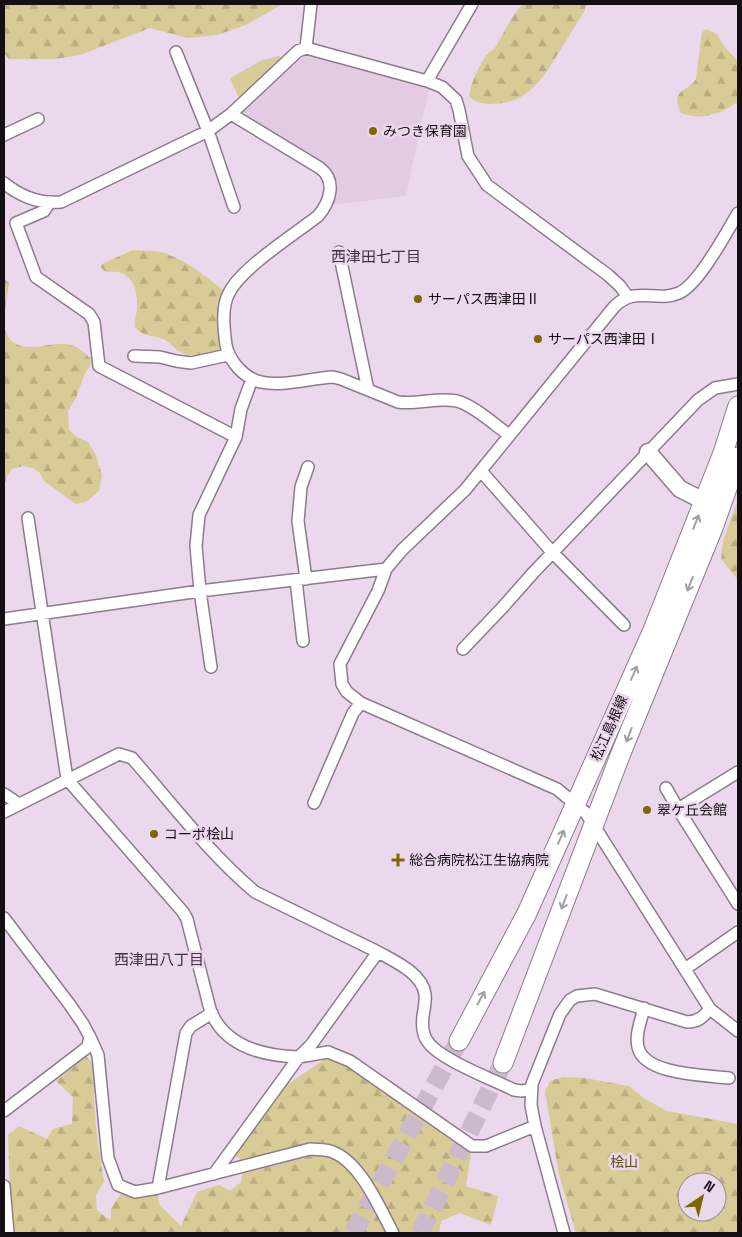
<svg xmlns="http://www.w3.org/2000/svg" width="742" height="1237" font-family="'Space Grotesk','Noto Sans JP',sans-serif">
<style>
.built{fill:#e4cbe4}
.green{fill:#d9cb96}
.forest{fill:url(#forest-firs);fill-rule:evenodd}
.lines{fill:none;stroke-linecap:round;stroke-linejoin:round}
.primary-tunnel{stroke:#ccbacc;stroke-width:19;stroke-dasharray:19 9;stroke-linecap:butt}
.street-casing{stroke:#8d7b8d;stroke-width:14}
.secondary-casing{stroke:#8d7b8d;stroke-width:19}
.primary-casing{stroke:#8d7b8d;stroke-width:21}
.street{stroke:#fff;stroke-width:11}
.secondary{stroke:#fff;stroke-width:16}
.primary{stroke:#fff;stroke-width:19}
.oneway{stroke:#a19fa1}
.poi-dot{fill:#7d6800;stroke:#ecd8ec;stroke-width:2}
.labels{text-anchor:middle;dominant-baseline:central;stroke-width:5;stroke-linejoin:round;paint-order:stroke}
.poi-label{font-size:14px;fill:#150f15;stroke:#ecd8ec;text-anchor:start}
.street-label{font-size:14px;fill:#150f15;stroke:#ecd8ec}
.park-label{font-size:14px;fill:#5e5017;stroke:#ecd8ec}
.neighbourhood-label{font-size:15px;fill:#403140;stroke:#ecd8ec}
</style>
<defs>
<pattern id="forest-firs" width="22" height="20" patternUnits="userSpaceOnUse" patternTransform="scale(1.25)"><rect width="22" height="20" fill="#d9cb96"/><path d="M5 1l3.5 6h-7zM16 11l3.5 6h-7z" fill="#b9ad80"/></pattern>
</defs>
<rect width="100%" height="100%" fill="#ecd8ec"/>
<path class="built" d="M308,53l6,1 115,34 -23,108 -77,9 4,-22 -94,-69z"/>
<path class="green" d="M279,56l3,2 -2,3 -41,37 -9,-20 32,-18z"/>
<path class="forest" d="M4,4h276l-1,2 -33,19 -29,10 -30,3 -37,-10 -70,27 -25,4h-46l-5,-6z
M523,4h63l-1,6c-8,13 -16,26 -24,39 -17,27 -32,55 -68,55 -8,0 -19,-1 -24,-8 2,-13 9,-28 16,-39 3,-5 8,-6 11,-11 9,-15 15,-30 27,-42z
M706,29l11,5 7,12 14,15v41c-18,12 -35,19 -57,11 -12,-25 8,-21 15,-34l6,-47z
M133,250c9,1 20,0 28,2 24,7 43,23 62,38l1,9 -1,48 -3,4c-10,4 -28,7 -38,2 -7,-3 -12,-11 -19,-14 -12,-5 -19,-1 -28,-12 -1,-7 2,-13 2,-19 1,-14 -3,-33 -19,-36 -7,-1 -13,2 -17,-5l1,-3z
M4,279l5,4c-1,12 -7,37 -4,47 10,29 43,11 63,14 10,2 16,8 23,15l-1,7 -5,7 -9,25 -8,13 1,19 8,7 11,5 8,13 6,20 -3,16 -13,11 -10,2 -32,-23 -4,-8 -7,-5 -10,-2 -11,3 -5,7 -3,10z
M738,500v80l-17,-21 2,-18z
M86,1056l9,10c-3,38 2,77 9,115l-8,14 1,16 14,9v-12l10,-14 9,3 27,-4 2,11 22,22 16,-34 22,-7 11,6 11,-9 3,-21 -11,-6 52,-69 43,-29 18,6 103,73 22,17 -5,33 32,10 -5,23 -3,6 -30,-12 -19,8 -2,12h-425l-4,-38 -2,-60 11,-9 28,13 6,-10 19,-5 1,-27 -17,-16z
M563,1077l22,1 44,8 16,13 22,12 71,13v109h-162l-17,-58 -14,-84 5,-10zM687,1182h30v30h-30z"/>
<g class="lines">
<path class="primary-tunnel" d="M353,1233l106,-192
M420,1233l83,-170"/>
<defs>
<path id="street" d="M306,48l5,-44
M176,52l32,79 26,76
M427,81l45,-77
M231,114l89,54c17,13 10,34 -2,48 -23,18 -77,52 -89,77 -8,14 -5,37 -3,52 3,16 19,34 35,37 21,5 50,-4 72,-5l8,2 57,23c19,3 39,-5 59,-1 16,4 38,24 52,34
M4,135l34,-16
M4,183c16,13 36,21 57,19l147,-71 23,-17 67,-63 8,-3 121,33 15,6 14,13 3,10 9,46 19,29 121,90 12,11 8,11
M50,202l-6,9 -28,12 20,54 53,37 5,8 5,44 137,71
M738,213c-12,20 -39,71 -59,80 -23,10 -44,-8 -65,14l-149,183 -63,60 -16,19 -8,22 -38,73 2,20 5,8 14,11 196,86 29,24 124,196 28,22
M339,252l29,138
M134,356l26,1 16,4 15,2 37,-8
M481,471l71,81 72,73
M28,518l39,261 116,133 4,7c5,21 11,42 16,63 3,10 5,21 8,30 15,36 54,44 88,45l12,-12 67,-93c16,9 44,21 47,42 1,7 -1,15 -2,22 -1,9 -1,19 5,26 11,17 66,38 86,48l8,1 9,-2
M306,579l-8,-58 3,-34 7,-20
M296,580l7,61
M4,619l196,-28 186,-22
M463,649l39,-41 31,-35 165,-173 17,-12 23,-4
M211,667l-11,-76 -4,-45 3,-31 37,-78 5,-28 11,-30
M738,772l-60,37 60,95
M666,788l12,21
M4,794l15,10
M314,803l39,-90 8,-10
M4,812l115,-58 13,4c40,46 77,95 123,134l123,60
M4,918l66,87 13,19 7,13 -2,9 -3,3 -81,62
M685,969l53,-37
M644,1008c-3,13 -9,26 -6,39 6,28 67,28 91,31
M90,1037l8,18 10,103 10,27 17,7 23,-4 152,-39c7,1 16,0 23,3 28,11 47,57 60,81
M214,1174l85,-117 29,-5 22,9 122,85h14l49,-20
M4,1186l4,47
M158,1188l28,-155 5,-7 21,-13
M564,1233l-29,-107 -4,-21 1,-21 28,-70 10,-14 7,-4 18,-2 92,28c11,0 16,-5 23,-13"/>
<path id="secondary" d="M648,452l32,37 24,12"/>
<path id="primary" d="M459,1041l68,-128 126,-283 70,-177 15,-47
M503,1063l118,-310 92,-225 25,-71"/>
</defs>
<use href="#street" class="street-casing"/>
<use href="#secondary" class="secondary-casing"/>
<use href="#primary" class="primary-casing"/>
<use href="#street" class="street"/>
<use href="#secondary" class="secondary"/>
<use href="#primary" class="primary"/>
</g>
<defs><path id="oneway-shaft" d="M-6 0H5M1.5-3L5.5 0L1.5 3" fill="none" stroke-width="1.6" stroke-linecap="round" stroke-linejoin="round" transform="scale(1.25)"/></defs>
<g class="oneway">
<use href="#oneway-shaft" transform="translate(696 522) rotate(-68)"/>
<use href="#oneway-shaft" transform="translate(690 584) rotate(112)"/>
<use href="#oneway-shaft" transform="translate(634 673) rotate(-66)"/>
<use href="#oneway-shaft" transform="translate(629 735) rotate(111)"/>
<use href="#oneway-shaft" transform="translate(561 837) rotate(-66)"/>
<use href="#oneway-shaft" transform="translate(564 902) rotate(111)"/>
<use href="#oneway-shaft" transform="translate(481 998) rotate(-62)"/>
</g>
<g class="poi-dot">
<circle cx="373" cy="131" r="5"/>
<circle cx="418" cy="299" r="5"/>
<circle cx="538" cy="339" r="5"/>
<circle cx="647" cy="810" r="5"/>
<circle cx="154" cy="834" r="5"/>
<path d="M395.5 852.5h5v5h5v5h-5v5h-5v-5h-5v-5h5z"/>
</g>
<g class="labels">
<g class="poi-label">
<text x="383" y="131">みつき保育園</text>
<text x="428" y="299">サーパス西津田Ⅱ</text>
<text x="548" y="339">サーパス西津田Ⅰ</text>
<text x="657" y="810">翠ケ丘会館</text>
<text x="164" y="834">コーポ桧山</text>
<text x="409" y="860">総合病院松江生協病院</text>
</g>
<g class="street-label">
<text transform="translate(609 728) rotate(-66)">松江島根線</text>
</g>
<g class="park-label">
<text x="624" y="1162">桧山</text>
</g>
<g class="neighbourhood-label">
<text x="376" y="256">西津田七丁目</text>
<text x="159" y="959">西津田八丁目</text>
</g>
</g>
<rect width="742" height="1237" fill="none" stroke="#150f15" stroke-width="10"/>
<g transform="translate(702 1197) rotate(35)"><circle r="24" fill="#ecd8ec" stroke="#968896"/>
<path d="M0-4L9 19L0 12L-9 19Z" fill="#7d6800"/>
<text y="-8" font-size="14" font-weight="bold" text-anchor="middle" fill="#150f15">N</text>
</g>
</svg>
